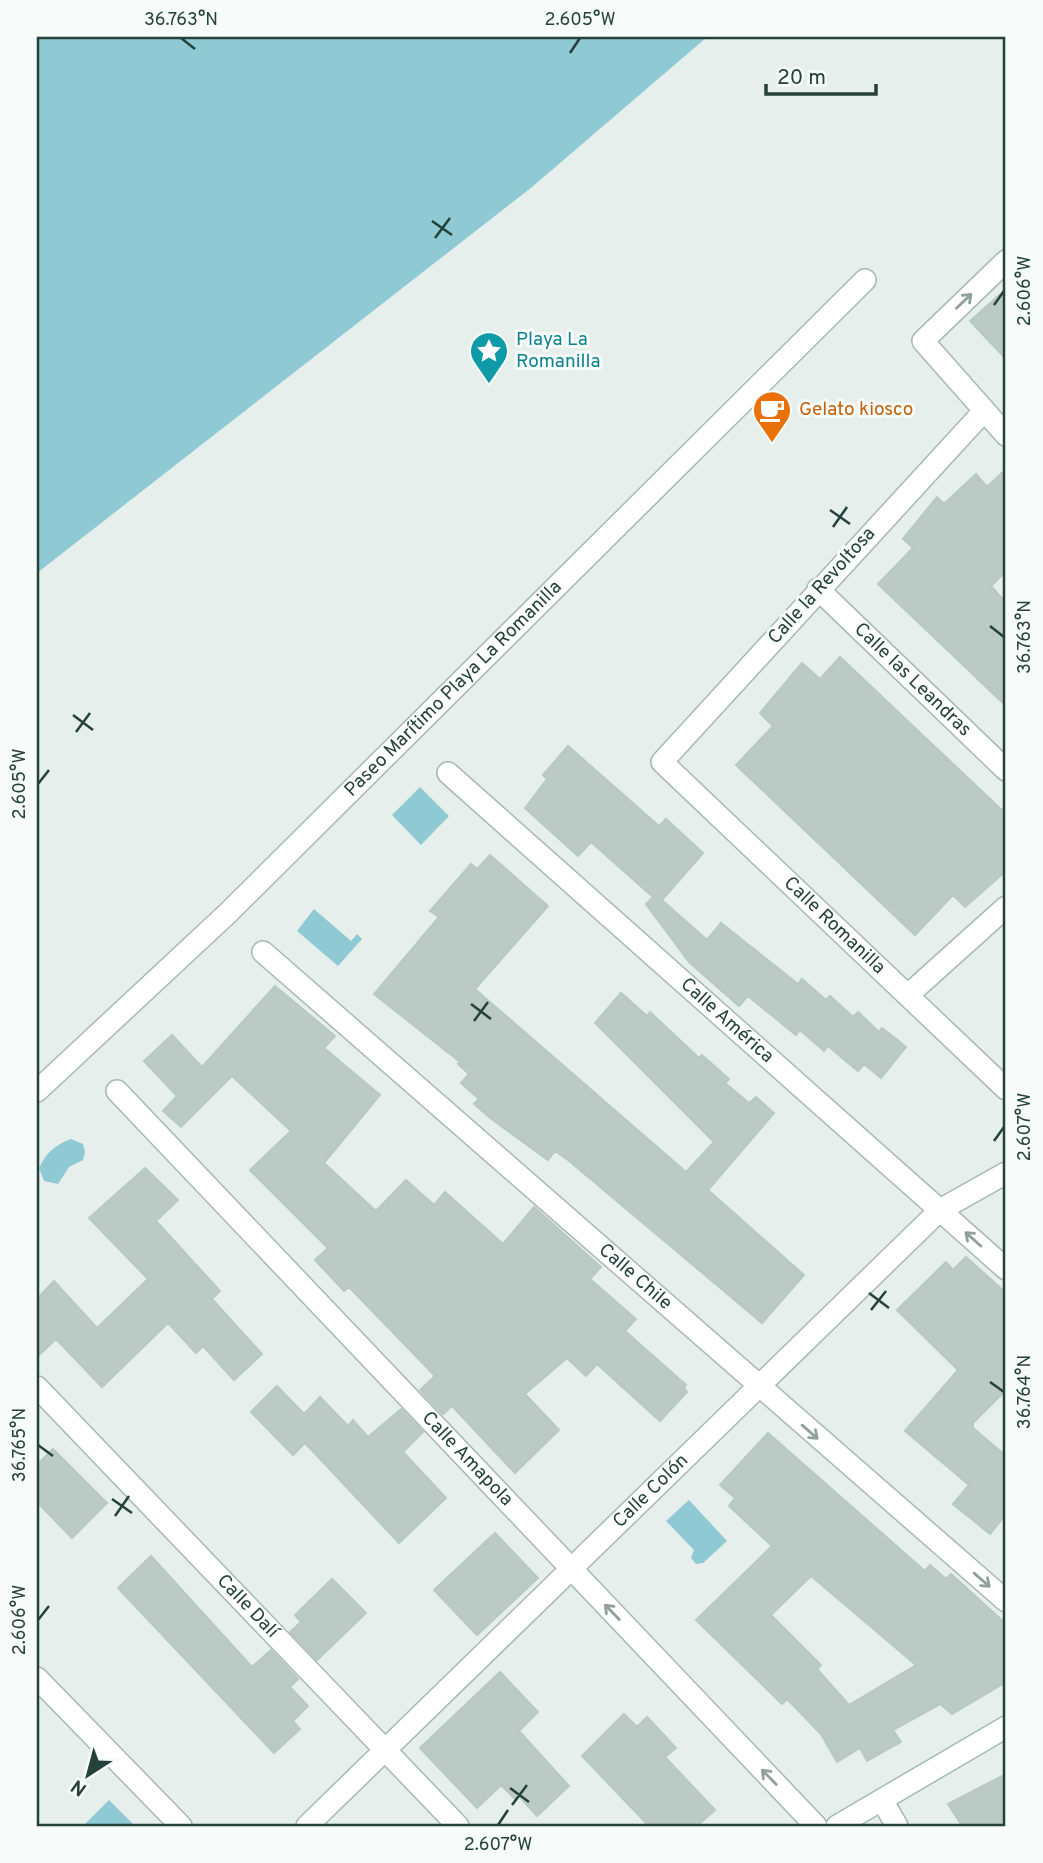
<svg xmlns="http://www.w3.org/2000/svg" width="1043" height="1863" font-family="Overpass,sans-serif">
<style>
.water{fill:#8ec9d4}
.building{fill:#bbcac4;stroke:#b8c9c2;stroke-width:2;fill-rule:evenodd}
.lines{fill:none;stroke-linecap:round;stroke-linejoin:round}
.street-casing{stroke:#a8b8b2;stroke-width:24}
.secondary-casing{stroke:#a4bbb3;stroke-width:24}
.street{stroke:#fff;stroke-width:21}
.secondary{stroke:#fff;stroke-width:21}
.oneway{stroke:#92a09c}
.ticks{fill:none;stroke:#24423a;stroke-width:2.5}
.labels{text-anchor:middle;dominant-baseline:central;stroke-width:6;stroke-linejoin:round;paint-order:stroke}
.culture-label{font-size:19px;fill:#0d838f;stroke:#f7fbf9;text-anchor:start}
.food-label{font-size:19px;fill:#c56008;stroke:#f7fbf9;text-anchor:start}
.street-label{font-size:19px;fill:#24423a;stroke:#f7fbf9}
.neatline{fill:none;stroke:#24423a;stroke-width:2.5}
.ticks-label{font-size:18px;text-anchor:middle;fill:#24423a}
</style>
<rect width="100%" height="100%" fill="#e6efeb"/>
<path class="water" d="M37,37h670l-175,150 -495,386z
M420,787l29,29 -28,29 -29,-30z
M314,909l37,32 6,-7 5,5 -24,27 -41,-35z
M71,1139l12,5 2,8 -2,8 -14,7 -11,17 -14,-3 -5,-13c7,-15 16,-23 32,-29z
M689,1500l38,41 -24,22 -7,1 -5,-6 3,-8 -28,-29z
M109,1800l26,26 -51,-1z"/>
<path class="building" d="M1006,289v70l-36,-38z
M1006,469v102l-15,15 15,17v103l-128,-122 35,-36 -10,-9 34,-42 7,7 32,-30 11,13z
M840,657l166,157v57l-41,36 -12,-12 -38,40 -179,-170 37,-39 -13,-13 42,-50 18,16z
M568,746l91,80 7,-7 37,34 -41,47 45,40 14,-17 77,61 4,-5 24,21 4,-4 23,21 5,-5 21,20 3,-4 24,19 -25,31 -17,-14 -6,7 -30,-25 -4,5 -24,-21 -4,5 -48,-39 -9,10 -50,-44 -43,-58 7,-7 -62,-55 -13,14 -53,-48 22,-29 -4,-4z
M490,855l58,51 -73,83 211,183 28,-30 -119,-119 26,-30 26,23 3,-4 49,46 3,-3 27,24 -4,4 24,20 7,-6 18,16 -66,77 96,85 -42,48 -194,-163 -13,-9 -7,9 -58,-42 -16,-14 5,-5 -18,-16 8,-9 -11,-10 2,-2 -86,-68 65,-77 -9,-6 41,-47 6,5z
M275,986l60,50 -11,12 56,47 -56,68 52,48 30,-31 28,25 11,-13 58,52 31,-37 67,60 -11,12 46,40 -11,12 61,54 -2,3 3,4 -27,29 -63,-57 -11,12 -19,-18 -42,36 34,36 -44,43 -63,-67 -9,8 -23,-24 15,-14 -86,-89 -5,4 -29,-31 13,-12 -78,-78 41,-39 -59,-55 -51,51 -18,-16 14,-15 -33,-35 28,-26 30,32z
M145,1168l33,32 -22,21 64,70 -8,8 50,55 -28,26 -31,-34 -7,7 -28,-30 -66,64 -46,-48 -19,18v-58l17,-18 43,47 51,-49 -59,-61z
M966,1257l40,36v97l-33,33v5l33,28v58l-16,20 -37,-30 16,-19 -64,-54 53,-61 -61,-60 49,-48 7,8z
M277,1386l27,28 16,-17 28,29 5,-6 15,17 33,-28 22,23 -20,20 43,46 -47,45 -94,-100 -12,12 -42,-43z
M768,1433l157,138 5,-6 16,14 5,-5 55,50v58l-54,32 -12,-10 -47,26 8,12 -34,19 -7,-13 -23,14 -16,-28 -34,-35 -5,5 -86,-84 76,-74 -43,-40 6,-8 -15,-13zM811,1576l105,89 -67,40 -32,-36 4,-4 -50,-50z
M53,1449l54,54 -35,35 -35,-36v-37z
M495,1533l43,45 -61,57 -43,-45z
M151,1556l101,111 19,-17 27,29 -8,8 18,19 -15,15 7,8 -26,24 -156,-165z
M332,1579l34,34 -49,47 -27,-28 11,-10 -6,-7z
M500,1672l38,40 -19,19 50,55 -32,30 -19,-21 -3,4 -14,-14 -24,23 -57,-60z
M624,1714l13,13 10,-10 29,31 -11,9 50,53 -18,16h-48l-67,-70z
M1006,1774v52h-44l-14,-22z"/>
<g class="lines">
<defs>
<g id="street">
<path d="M1006,261l-83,80 83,94"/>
<path id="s1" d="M984,411l-322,351 344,327"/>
<path id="s2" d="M818,589l188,181"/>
<path id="s3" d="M448,773l558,496"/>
<path id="s4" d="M263,952l743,649"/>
<path d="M908,995l98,-88"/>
<path id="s5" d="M37,1091l191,-178 637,-633"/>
<path id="s6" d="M117,1091l699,735"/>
<path id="s7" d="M37,1387l421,439"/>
<path d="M37,1678l144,148"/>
<path d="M882,1800l15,26"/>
<path id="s8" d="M307,1826l633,-616 66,-37"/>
</g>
<path id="secondary" d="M837,1826l169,-99"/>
</defs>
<use href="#street" class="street-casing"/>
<use href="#secondary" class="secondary-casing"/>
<use href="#street" class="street"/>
<use href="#secondary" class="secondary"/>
</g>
<defs><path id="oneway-shaft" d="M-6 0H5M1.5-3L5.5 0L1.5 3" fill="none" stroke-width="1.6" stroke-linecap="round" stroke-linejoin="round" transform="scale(1.75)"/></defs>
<g class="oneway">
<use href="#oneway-shaft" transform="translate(964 301) rotate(-44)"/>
<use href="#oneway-shaft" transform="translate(973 1239) rotate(-138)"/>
<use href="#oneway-shaft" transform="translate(810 1432) rotate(41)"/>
<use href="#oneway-shaft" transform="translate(982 1580) rotate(41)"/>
<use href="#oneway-shaft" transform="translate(612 1612) rotate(-134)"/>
<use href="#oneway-shaft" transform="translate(769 1777) rotate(-134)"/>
</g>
<path class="ticks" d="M181,38l14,11M570,53l10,-15M432,221l20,14M435,238l15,-20M994,305l10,-14M830,510l20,14M833,527l14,-20M990,626l14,11M73,715l20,15M76,732l14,-19M38,784l11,-14M471,1004l20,15M474,1021l14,-19M994,1141l10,-14M869,1293l20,15M871,1310l15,-19M990,1382l14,10M38,1445l15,11M112,1499l20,14M115,1516l14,-20M38,1620l11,-14M510,1788l19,14M512,1805l15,-20M498,1825l10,-15"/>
<defs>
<symbol id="sight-pin" viewBox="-11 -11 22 30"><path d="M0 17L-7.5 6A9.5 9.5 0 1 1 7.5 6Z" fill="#0f9aa8" stroke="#f7fbf9"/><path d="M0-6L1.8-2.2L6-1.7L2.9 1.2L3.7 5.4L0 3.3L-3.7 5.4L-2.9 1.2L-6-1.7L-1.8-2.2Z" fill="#fff"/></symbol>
<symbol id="cafe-pin" viewBox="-11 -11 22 30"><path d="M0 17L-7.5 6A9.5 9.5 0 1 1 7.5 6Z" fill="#e8710a" stroke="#f7fbf9"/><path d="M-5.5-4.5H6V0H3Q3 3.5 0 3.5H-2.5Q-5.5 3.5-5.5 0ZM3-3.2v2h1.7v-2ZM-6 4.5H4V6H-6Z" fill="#fff"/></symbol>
</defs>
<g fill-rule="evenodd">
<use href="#sight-pin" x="467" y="329" width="44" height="60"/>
<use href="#cafe-pin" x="750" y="388" width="44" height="60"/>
</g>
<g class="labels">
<g class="culture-label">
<text x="516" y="340">Playa La<tspan x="516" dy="22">Romanilla</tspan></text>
</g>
<g class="food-label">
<text x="799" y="410">Gelato kiosco</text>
</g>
<g class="street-label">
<text transform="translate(822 586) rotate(-48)">Calle la Revoltosa</text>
<text stroke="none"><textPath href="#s2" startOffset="131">Calle las Leandras</textPath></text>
<text stroke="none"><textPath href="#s5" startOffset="579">Paseo Marítimo Playa La Romanilla</textPath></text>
<text stroke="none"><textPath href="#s1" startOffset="714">Calle Romanilla</textPath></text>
<text stroke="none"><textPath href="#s3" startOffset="373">Calle América</textPath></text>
<text stroke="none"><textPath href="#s4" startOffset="494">Calle Chile</textPath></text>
<text stroke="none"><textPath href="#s6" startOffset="508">Calle Amapola</textPath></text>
<text stroke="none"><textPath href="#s8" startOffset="480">Calle Colón</textPath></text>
<text stroke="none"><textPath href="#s7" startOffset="304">Calle Dalí</textPath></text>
</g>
</g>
<rect width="1043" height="1863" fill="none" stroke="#f7fbf9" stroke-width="77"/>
<g transform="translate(88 1775) rotate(216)" stroke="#f7fbf9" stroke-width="5" paint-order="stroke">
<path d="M0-5L12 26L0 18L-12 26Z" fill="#24423a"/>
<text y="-10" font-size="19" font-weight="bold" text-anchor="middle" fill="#24423a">N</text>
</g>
<path d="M766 84v10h110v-10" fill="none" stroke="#24423a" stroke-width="3.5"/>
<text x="777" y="84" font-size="21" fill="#24423a" stroke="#f7fbf9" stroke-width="5" paint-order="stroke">20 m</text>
<rect x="38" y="38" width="966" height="1787" class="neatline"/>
<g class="ticks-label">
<text x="181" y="25">36.763°N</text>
<text x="580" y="25">2.605°W</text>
<text transform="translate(1024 291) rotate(-90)" y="6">2.606°W</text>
<text transform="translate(1024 637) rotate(-90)" y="6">36.763°N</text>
<text transform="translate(19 784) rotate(-90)" y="6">2.605°W</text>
<text transform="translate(1024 1127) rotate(-90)" y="6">2.607°W</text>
<text transform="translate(1024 1392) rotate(-90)" y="6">36.764°N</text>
<text transform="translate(19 1445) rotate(-90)" y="6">36.765°N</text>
<text transform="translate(19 1620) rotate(-90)" y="6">2.606°W</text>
<text x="498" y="1850">2.607°W</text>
</g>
</svg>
